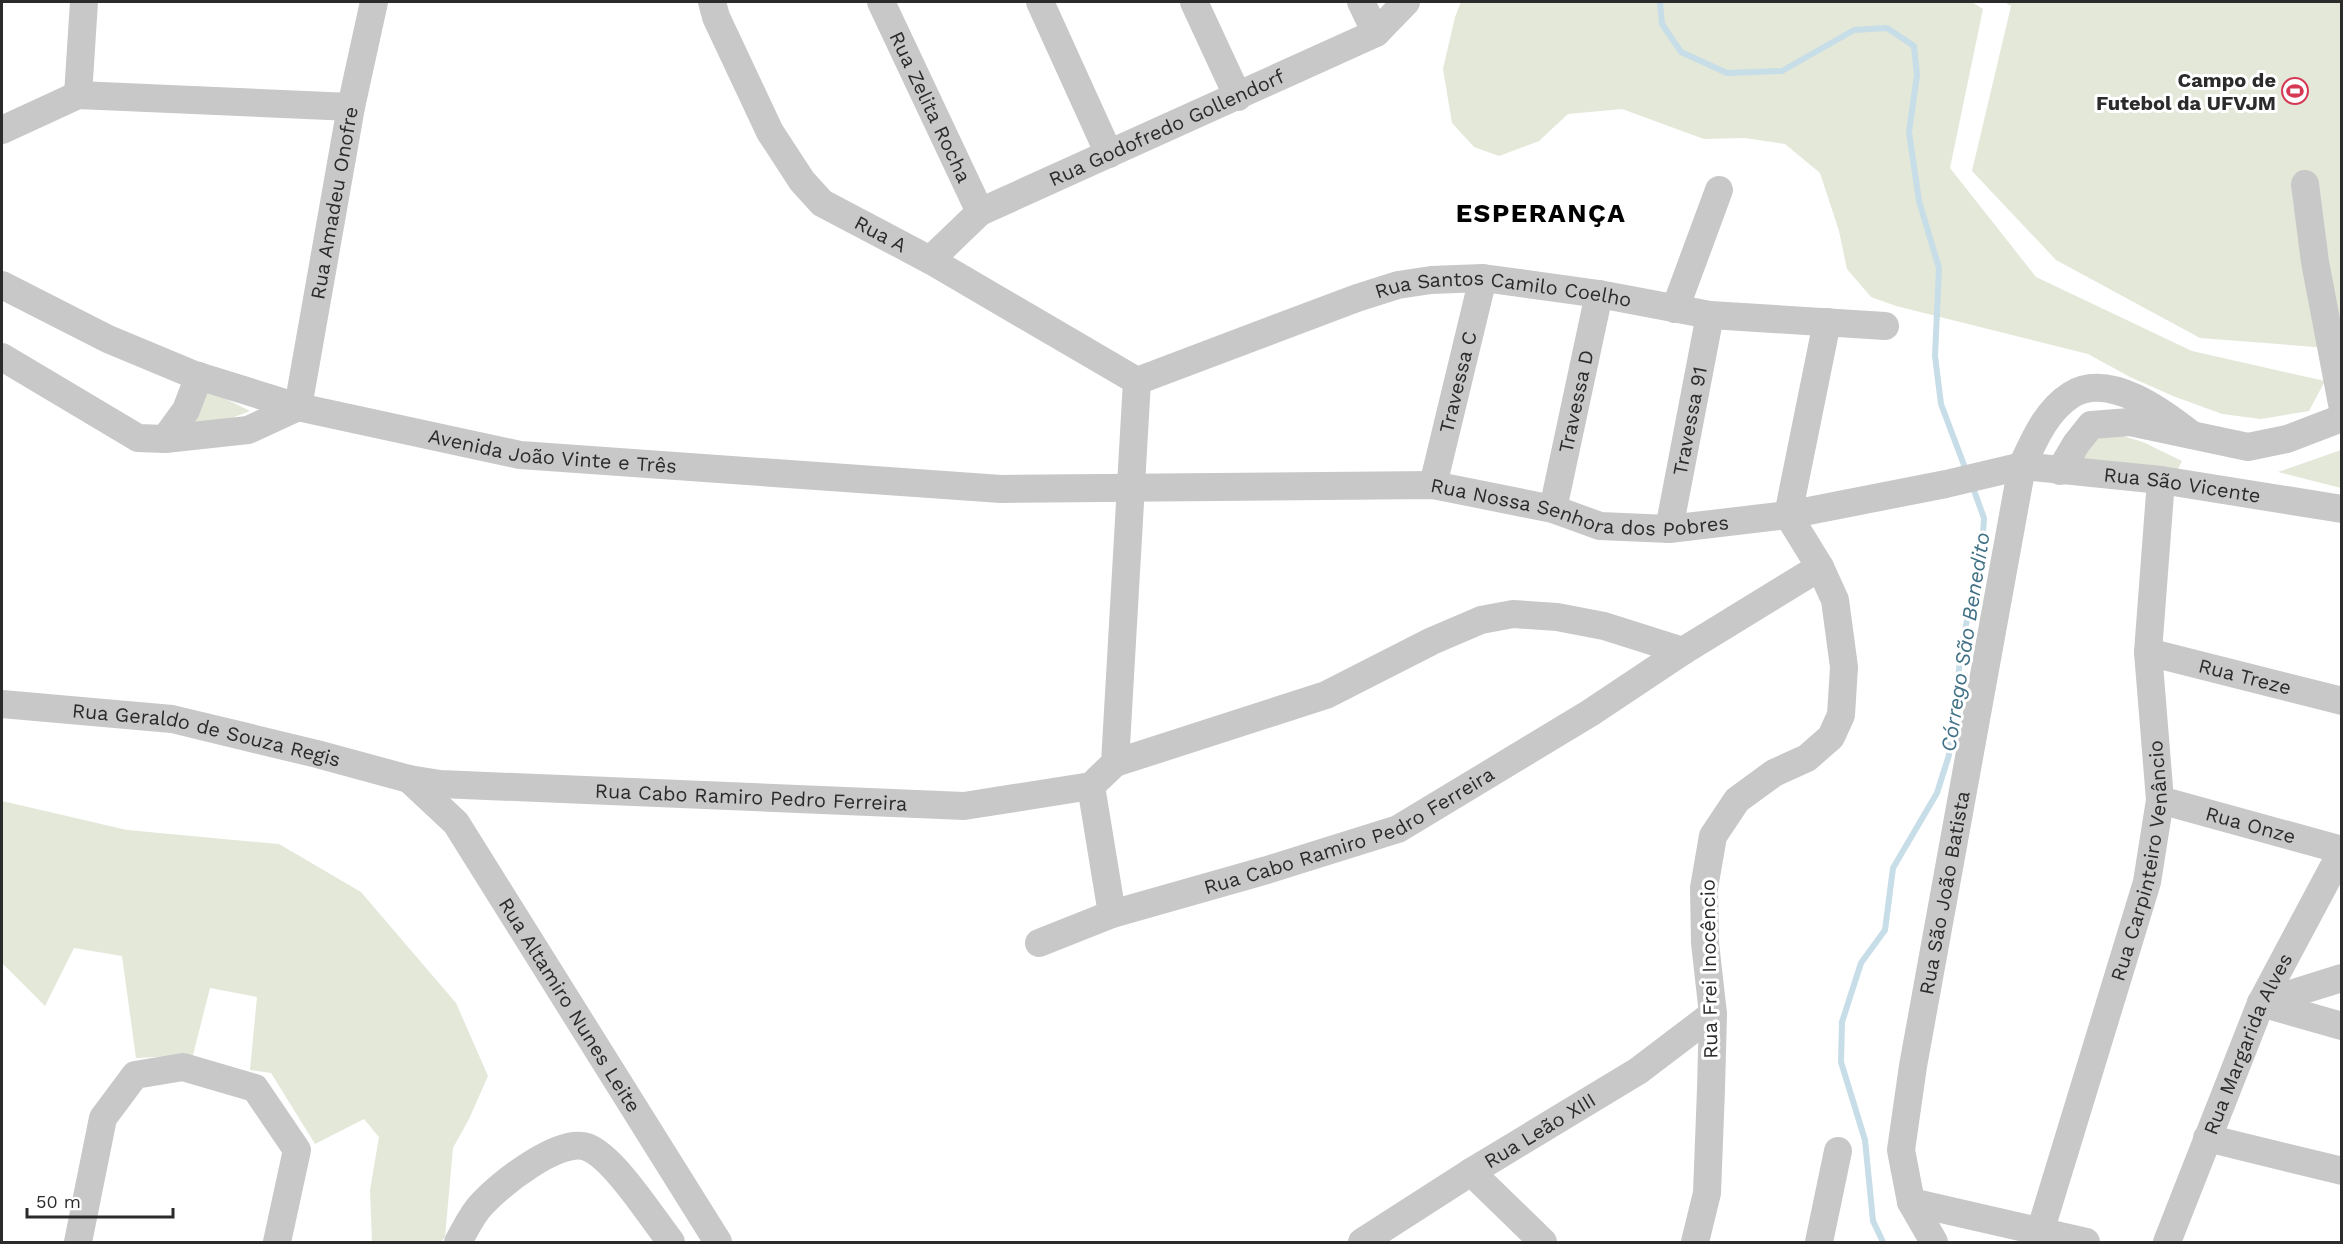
<svg xmlns="http://www.w3.org/2000/svg" width="2343" height="1244" font-family="'Work Sans',sans-serif">
<style>
.green{fill:#e3e8d9}
.lines{fill:none;stroke-linecap:round;stroke-linejoin:round}
.stream{stroke:#c7dde7;stroke-width:6}
.minor{stroke:#c8c8c8;stroke-width:28}
.labels{text-anchor:middle;dominant-baseline:central;stroke-width:6;stroke-linejoin:round;paint-order:stroke}
.poi-label{font-size:20px;font-weight:bold;fill:#2b2b2b;stroke:#fff;text-anchor:end}
.street-label{font-size:20px;fill:#2b2b2b;stroke:#fff}
.water-label{font-size:21px;font-style:italic;fill:#417186;stroke:#fff}
.district-label{font-size:26px;font-weight:bold;letter-spacing:1.5px;fill:#000;stroke:#fff}
</style>
<rect width="100%" height="100%" fill="#fff"/>
<path class="green" d="M1461,2h511l11,7 -33,159 86,109 156,74 133,30 -16,30 -48,8 -39,-5 -49,-18 -43,-19 -42,-23 -192,-48 -25,-9 -24,-28 -8,-38 -19,-58 -35,-29 -40,-6 -41,1 -82,-30 -54,5 -29,27 -40,15 -25,-9 -22,-24 -9,-54 12,-52z
M2004,2h337v347l-141,-11 -144,-78 -84,-89 39,-165z
M204,388l46,23 -26,10 -41,9z
M2116,434l27,8 39,19 -6,12 -100,-10 20,-27z
M2341,450v38l-63,-16z
M2,801l125,29 152,14 82,48 95,111 32,73 -19,43 -16,29 -8,89 -4,5h-69l-2,-52 9,-53 -15,-18 -49,25 -44,-71 -21,-3 7,-73 -47,-9 -17,67 -57,3 -14,-102 -48,-8 -29,58 -43,-43z"/>
<g class="lines">
<path class="stream" d="M1660,2l2,22 19,28 46,21 55,-2 72,-41 33,-2 27,18 3,29 -8,57 10,69 20,67 -4,88 6,48 26,69
M1883,1242l-10,-21 -8,-81 -24,-78 1,-40 19,-59 24,-33 8,-62 44,-75 12,-38 13,-111 20,-94 2,-32 -12,-33"/>
<g class="minor">
<path id="s1" d="M712,2l4,15 54,115 32,49 20,22 108,57 207,121"/>
<path id="s2" d="M881,2l99,210"/>
<path d="M1040,2l69,152"/>
<path d="M1194,2l44,95"/>
<path d="M1361,2l15,31"/>
<path d="M78,95l6,-93"/>
<path d="M2,130l76,-35 273,12"/>
<path d="M2305,184l10,78 27,142"/>
<path id="s3" d="M930,260l50,-48 396,-179 30,-31"/>
<path id="s4" d="M2,285l106,54 84,35 106,33 222,48 481,34 432,-4 120,24 47,17 69,3 119,-14 158,-31 76,-18 139,14 181,29"/>
<path d="M1675,309l44,-119"/>
<path id="s5" d="M2,357l136,81 27,1 83,-9 50,-23 53,-300 23,-105"/>
<path id="s6" d="M1137,381l220,-83 41,-13 33,-5 52,-2 116,16 111,21 175,11"/>
<path d="M165,439l21,-29 13,-34"/>
<path d="M2060,471l16,-27 15,-19 39,-3 118,25 39,-8 55,-21"/>
<path id="s7" d="M1433,485l50,-207"/>
<path id="s8" d="M1553,509l46,-215"/>
<path id="s9" d="M1669,529l41,-214"/>
<path id="s10" d="M2148,652l194,49"/>
<path id="s11" d="M2,704l170,15 145,35 92,25 31,5 524,22 127,-20 24,-23 22,-382"/>
<path d="M1115,763l211,-68 106,-54 49,-21 32,-6 44,3 47,9 79,25"/>
<path id="s12" d="M409,779l47,44 262,419"/>
<path id="s13" d="M1091,786l21,128 155,-44 131,-41 192,-116 93,-62 137,-84"/>
<path id="s14" d="M2160,800l182,50"/>
<path d="M1039,943l73,-29"/>
<path d="M2261,1003l81,-25"/>
<path d="M2261,1003l81,23"/>
<path d="M2207,1138l135,33"/>
<path d="M1471,1172l72,70"/>
<path d="M1911,1202l175,40"/>
<path id="s15" d="M2040,1232l107,-350 13,-82 -12,-148 13,-172"/>
<path d="M78,1242l25,-124 32,-43 48,-8 72,21 42,62 -20,92"/>
<path d="M458,1242c7,-12 14,-28 24,-38 19,-20 77,-67 105,-57 27,10 65,71 84,95"/>
<path id="s16" d="M1362,1242l109,-70 167,-101 75,-57"/>
<path d="M1695,1242l12,-49 4,-104 2,-75 -8,-71 -1,-55 9,-52 24,-36 37,-27 33,-15 24,-21 10,-22 3,-48 -9,-67 -15,-33 -32,-52 39,-193"/>
<path d="M1819,1242l19,-91"/>
<path id="s17" d="M1934,1242l-23,-40 -10,-52 12,-84 109,-600c12,-26 24,-55 49,-71 38,-24 93,18 121,40"/>
<path id="s18" d="M2167,1242l94,-239 81,-152"/>
</g>
</g>
<defs>
<symbol id="stadium-ring" viewBox="-11 -11 22 22"><circle r="9.5" fill="#fff" stroke="#d63953" stroke-width="1.5"/><path d="M0-5a6.5 5 0 1 0 0 10a6.5 5 0 1 0 0-10ZM-3.5-1.8h7v3.6h-7Z" fill="#d63953"/></symbol>
</defs>
<g fill-rule="evenodd">
<use href="#stadium-ring" x="2280" y="76" width="30" height="30"/>
</g>
<g class="labels">
<g class="poi-label">
<text x="2276" y="80">Campo de<tspan x="2276" dy="23">Futebol da UFVJM</tspan></text>
</g>
<g class="street-label">
<text stroke="none"><textPath href="#s2" startOffset="116">Rua Zelita Rocha</textPath></text>
<text stroke="none"><textPath href="#s3" startOffset="274">Rua Godofredo Gollendorf</textPath></text>
<text stroke="none"><textPath href="#s5" startOffset="531">Rua Amadeu Onofre</textPath></text>
<text stroke="none"><textPath href="#s1" startOffset="297">Rua A</textPath></text>
<text stroke="none"><textPath href="#s6" startOffset="384">Rua Santos Camilo Coelho</textPath></text>
<text stroke="none"><textPath href="#s7" startOffset="106">Travessa C</textPath></text>
<text stroke="none"><textPath href="#s8" startOffset="110">Travessa D</textPath></text>
<text stroke="none"><textPath href="#s9" startOffset="110">Travessa 91</textPath></text>
<text stroke="none"><textPath href="#s4" startOffset="580">Avenida João Vinte e Três</textPath></text>
<text stroke="none"><textPath href="#s4" startOffset="2224">Rua São Vicente</textPath></text>
<text stroke="none"><textPath href="#s4" startOffset="1612">Rua Nossa Senhora dos Pobres</textPath></text>
<text stroke="none"><textPath href="#s10" startOffset="100">Rua Treze</textPath></text>
<text stroke="none"><textPath href="#s11" startOffset="207">Rua Geraldo de Souza Regis</textPath></text>
<text stroke="none"><textPath href="#s11" startOffset="758">Rua Cabo Ramiro Pedro Ferreira</textPath></text>
<text stroke="none"><textPath href="#s14" startOffset="94">Rua Onze</textPath></text>
<text stroke="none"><textPath href="#s13" startOffset="382">Rua Cabo Ramiro Pedro Ferreira</textPath></text>
<text stroke="none"><textPath href="#s15" startOffset="386">Rua Carpinteiro Venâncio</textPath></text>
<text stroke="none"><textPath href="#s17" startOffset="360">Rua São João Batista</textPath></text>
<text transform="translate(1709 969) rotate(-91)">Rua Frei Inocêncio</text>
<text stroke="none"><textPath href="#s12" startOffset="279">Rua Altamiro Nunes Leite</textPath></text>
<text stroke="none"><textPath href="#s18" startOffset="214">Rua Margarida Alves</textPath></text>
<text stroke="none"><textPath href="#s16" startOffset="210">Rua Leão XIII</textPath></text>
</g>
<g class="water-label">
<text transform="translate(1965 642) rotate(-81)">Córrego São Benedito</text>
</g>
<g class="district-label">
<text x="1541" y="213">ESPERANÇA</text>
</g>
</g>
<rect width="2343" height="1244" fill="none" stroke="#2b2b2b" stroke-width="6"/>
<path d="M27 1208v9h146v-9" fill="none" stroke="#2b2b2b" stroke-width="3"/>
<text x="36" y="1208" font-size="18" fill="#2b2b2b" stroke="#ffffff" stroke-width="4.5" paint-order="stroke">50 m</text>
</svg>
